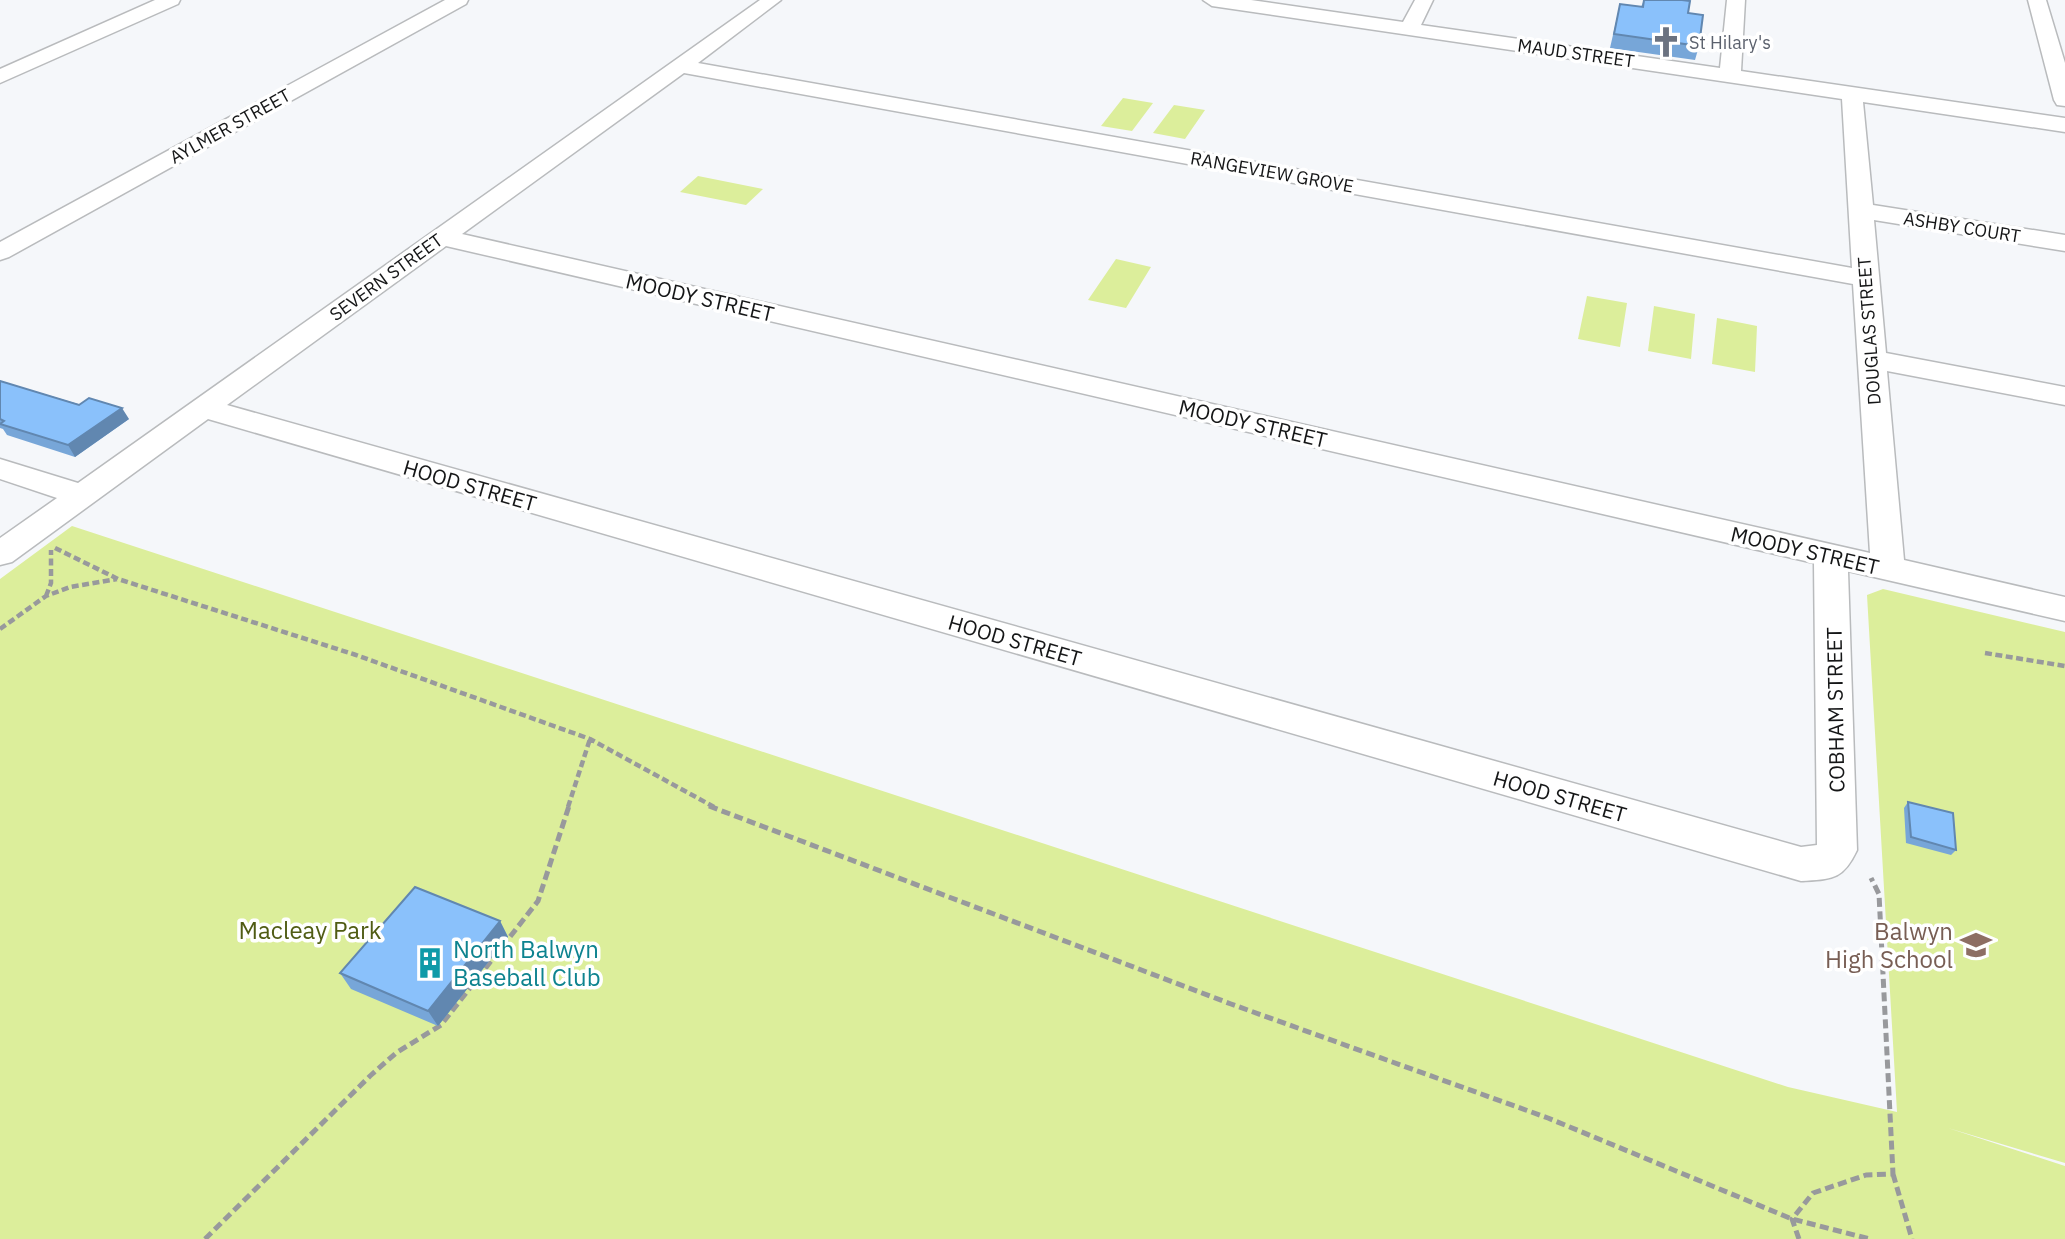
<svg xmlns="http://www.w3.org/2000/svg" width="2065" height="1239" font-family="'IBM Plex Sans',sans-serif">
<style>
.green{fill:#dcee9b}
.lines{fill:none;stroke-linecap:round;stroke-linejoin:round}
.minor-casing{stroke:#b9bbbd;stroke-width:3}
.path-far1{stroke:#98999c;stroke-width:4.5;stroke-dasharray:7 3.5;stroke-linecap:butt}
.path{stroke:#98999c;stroke-width:5;stroke-dasharray:9 4.5;stroke-linecap:butt}
.minor{fill:#fff;fill-rule:evenodd}
.wall{fill:#77a6d8}
.shaded-wall{fill:#6187b0}
.building{fill:#8ac1fb;stroke:#6187b0;stroke-width:2}
.labels{text-anchor:middle;dominant-baseline:central;stroke-width:7;stroke-linejoin:round;paint-order:stroke}
.far-worship-label{font-size:18px;fill:#5b616d;stroke:#fff;text-anchor:start}
.far-street-label{font-size:18px;fill:#151617;stroke:#fff}
.street-label{font-size:21px;fill:#151617;stroke:#fff}
.near-park-label{font-size:24px;fill:#505c14;stroke:#fff}
.near-education-label{font-size:24px;fill:#785e54;stroke:#fff;text-anchor:end}
.near-culture-label{font-size:24px;fill:#0d838f;stroke:#fff;text-anchor:start}
</style>
<rect width="100%" height="100%" fill="#f5f7fa"/>
<path class="green" d="M1123,98l30,5 -21,28 -31,-5z
M1174,105l31,5 -20,29 -32,-6z
M698,176l65,13 -17,16 -66,-13z
M1116,259l35,8 -25,41 -38,-8z
M1587,296l40,7 -7,44 -42,-8z
M1654,306l41,8 -4,45 -43,-8z
M1717,318l40,8 -2,46 -43,-8z
M72,526l1716,561 109,25 -30,-517 16,-6 182,43v531l-117,-35 117,38v73h-2065v-660z"/>
<g class="lines">
<defs>
<path id="minor" d="M155,0h25l-2,4 -178,79v-14z
M445,0h23l-2,4 -457,253 -9,3v-18z
M760,0h21l-83,63 1154,205 -10,-169 -630,-93 -9,-6h48l152,22 12,-22h18l-12,25 299,43 7,-68h18l-4,71 324,47v14l-202,-30 10,103 192,30v16l-191,-31 12,133 179,34v18l-178,-34 17,189 161,37v24l-217,-50 9,279c-14,30 -25,29 -56,31l-1593,-462 -196,143 -12,3v-27l57,-40 -57,-19v-20l78,24zM684,73l1169,211 17,269 -1408,-319zM446,246l1368,317 3,282 -16,2 -1574,-442z
M2028,0h18l19,63v43l-8,-1 -3,-5z"/>
</defs>
<use href="#minor" class="minor-casing"/>
<path class="path-far1" d="M55,548l63,31 238,76 234,84 124,68
M46,596l5,-13v-33
M0,629l46,-33 24,-9 47,-8
M1985,653l80,13
M568,807l22,-68"/>
<path class="path" d="M709,806l522,198 317,114 244,101 78,20
M1893,1174l19,65
M205,1239l165,-163 26,-23 45,-28 97,-124 31,-95
M1799,1239l-7,-20 21,-26 53,-18 27,-1 -14,-280 -8,-16"/>
<use href="#minor" class="minor"/>
</g>
<path class="wall" d="M1644,0h38l17,46 -4,14 -85,-12 10,-44 21,3z
M0,381l129,38 -54,38 -68,-22 -4,-6 -3,-1z
M1908,802l48,48 -5,5 -45,-12 -2,-35z
M500,921l8,16 -70,89 -87,-37 -11,-16z"/>
<path class="shaded-wall" d="M122,408l7,11 -54,38 -7,-12z
M500,921l8,16 -70,89 -10,-15z"/>
<path class="building" d="M1644,0h38l8,1 -2,12 15,2 -4,31 -85,-12 6,-30 23,3z
M0,381l79,24 10,-7 33,10 -54,37 -68,-21 4,-3 -4,-2z
M1908,802l45,11 3,37 -45,-13z
M415,887l85,34 -72,90 -88,-38z"/>
<defs>
<symbol id="church-bare" viewBox="-9 -9 18 18"><path d="M-1.2-6h2.4v3.5h3.3v2.4h-3.3V6h-2.4V-.1h-3.3v-2.4h3.3Z" fill="#6b7280" stroke="#fff" stroke-width="2.5" paint-order="stroke"/></symbol>
<symbol id="school-bare" viewBox="-9 -9 18 18"><path d="M0-5L7-2L0 1L-7-2ZM-4 1L0 2.5L4 1V4Q0 6-4 4Z" fill="#8d6e63" stroke="#fff" stroke-width="2.5" paint-order="stroke"/></symbol>
<symbol id="building-bare" viewBox="-9 -9 18 18"><path d="M-4-6H4V6H1V3H-1V6H-4ZM-2.5-4.3h1.7v1.8h-1.7ZM.8-4.3h1.7v1.8H.8ZM-2.5-1h1.7V.8h-1.7ZM.8-1h1.7V.8H.8Z" fill="#0f9aa8" stroke="#fff" stroke-width="2.5" paint-order="stroke"/></symbol>
</defs>
<g fill-rule="evenodd">
<use href="#church-bare" x="1644" y="20" width="44" height="44"/>
<use href="#school-bare" x="1954" y="923" width="44" height="44"/>
<use href="#building-bare" x="408" y="941" width="44" height="44"/>
</g>
<g class="labels">
<g class="far-worship-label">
<text x="1689" y="42">St Hilary's</text>
</g>
<g class="far-street-label">
<text transform="translate(1576 53) rotate(8)">MAUD STREET</text>
<text transform="translate(230 126) rotate(-29)">AYLMER STREET</text>
<text transform="translate(1272 172) rotate(10)">RANGEVIEW GROVE</text>
<text transform="translate(1962 227) rotate(9)">ASHBY COURT</text>
<text transform="translate(386 277) rotate(-36)">SEVERN STREET</text>
<text transform="translate(1869 331) rotate(-94)">DOUGLAS STREET</text>
</g>
<g class="street-label">
<text transform="translate(700 297) rotate(13)">MOODY STREET</text>
<text transform="translate(1253 423) rotate(13)">MOODY STREET</text>
<text transform="translate(470 485) rotate(16)">HOOD STREET</text>
<text transform="translate(1805 550) rotate(13)">MOODY STREET</text>
<text transform="translate(1015 640) rotate(16)">HOOD STREET</text>
<text transform="translate(1835 710) rotate(-91)">COBHAM STREET</text>
<text transform="translate(1560 796) rotate(16)">HOOD STREET</text>
</g>
<g class="near-park-label">
<text x="310" y="930">Macleay Park</text>
</g>
<g class="near-education-label">
<text x="1953" y="931">Balwyn<tspan x="1953" dy="28">High School</tspan></text>
</g>
<g class="near-culture-label">
<text x="453" y="949">North Balwyn<tspan x="453" dy="28">Baseball Club</tspan></text>
</g>
</g>
</svg>
